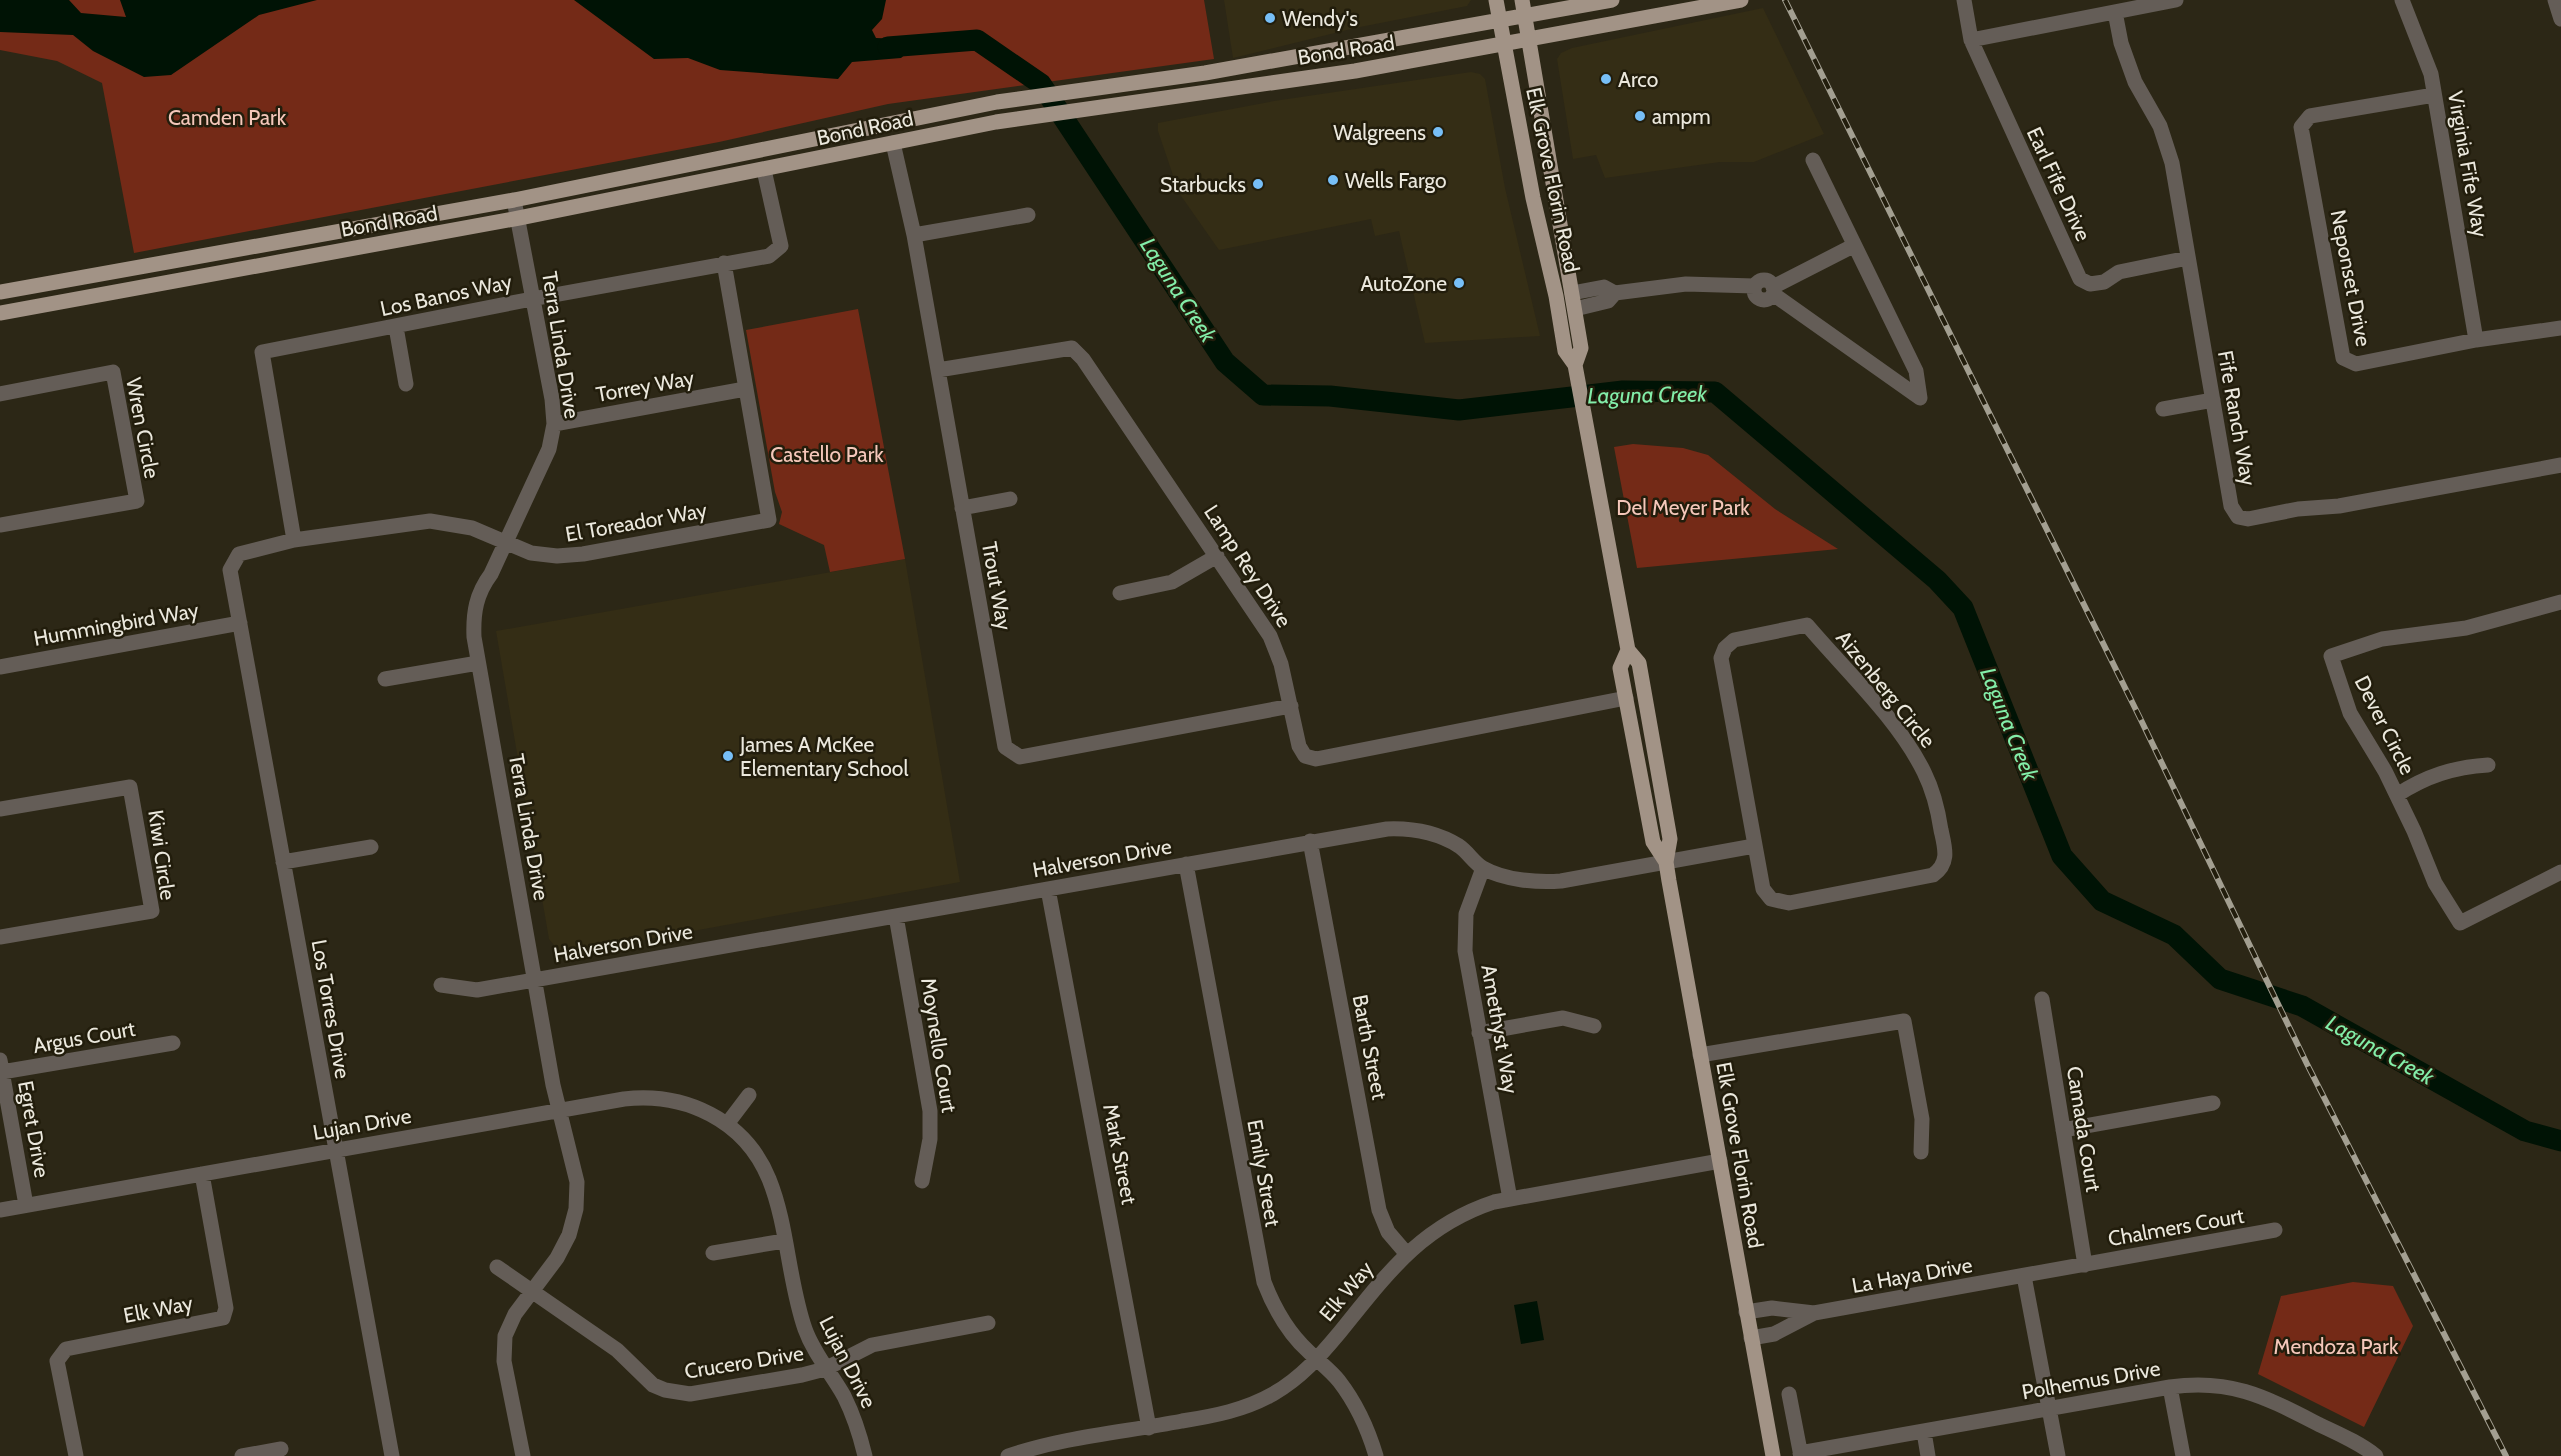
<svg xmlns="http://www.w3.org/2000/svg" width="2561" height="1456" font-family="Cabin,sans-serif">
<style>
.built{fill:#342d15}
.green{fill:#742a17}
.water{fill:#001305}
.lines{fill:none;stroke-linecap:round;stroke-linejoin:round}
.river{stroke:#001305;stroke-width:21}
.minor{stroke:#645d57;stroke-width:15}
.major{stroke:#a29386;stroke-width:15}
.rail-casing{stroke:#a39f91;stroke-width:6}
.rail{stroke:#221d0c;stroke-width:4;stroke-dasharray:11;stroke-linecap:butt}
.poi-dot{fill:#77bff7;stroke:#221d0c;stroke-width:2}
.labels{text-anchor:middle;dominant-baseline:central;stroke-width:5;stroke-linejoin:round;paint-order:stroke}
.poi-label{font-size:21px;fill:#ebe8dd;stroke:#221d0c;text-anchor:start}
.street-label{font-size:21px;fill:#ebe8dd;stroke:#221d0c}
.park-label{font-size:21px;fill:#f5c7ba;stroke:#221d0c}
.water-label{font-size:22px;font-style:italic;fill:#83eea9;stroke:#221d0c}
</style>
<rect width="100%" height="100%" fill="#2c2716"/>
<path class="built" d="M1224,0h247l-4,6 -112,22 -122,30z
M1763,8l61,126 -70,28h-34l-115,16 -9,-23 -23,4 -16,-100 4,-6 11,-5z
M1471,72l9,2 5,5 20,109 35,148 -115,7 -26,-112 -24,5 -4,-17 -152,31 -40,-57 -21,-62v-8l116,-22z
M905,559l55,323 -398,73 -13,-16 -53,-308z"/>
<path class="green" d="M0,0h1204l10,59 -326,45 -169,38 -585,111 -32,-170 -45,-22 -57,-11z
M858,309l47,250 -75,13 -6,-27 -45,-21 3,-12 -7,-20 -29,-162z
M1633,444l50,4 25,7 67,54 63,40 -201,19 -23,-121z
M2353,1282l40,4 20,40 -49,101 -106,-53 23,-78z"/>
<path class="water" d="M0,0h69l12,13 45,4 -6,-17h197l-58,15 -88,60 -27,2 -51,-26 -20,-16 -73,-3z
M574,0h312l-4,19 -10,11 4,8 26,1 14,6 -15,13 -49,4 -14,17 -118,-9 -32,-12 -34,1z
M1537,1301l7,39 -23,4 -7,-39z"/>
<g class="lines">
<path class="river" d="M888,47l89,-7 64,44 184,278 38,33 67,1 129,14 164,-19 92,1 222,188 26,28 99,248 40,45 72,34 46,44 82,27 223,125 36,10"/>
<path class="minor" d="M1964,0l7,40 109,239 10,5 14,-2 15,-10 69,-14
M2402,0l29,74 45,266
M2555,0l6,19
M2115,12l6,31 14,39 25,44 12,37 59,343 7,11 10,2 50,-10 41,-3 222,-41
M1971,40l205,-40
M2434,95l-124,21 -9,11 42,231 13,6 120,-24 85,-12
M893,143l21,92 91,512 15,10 271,-51
M1813,160l103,211 4,27
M514,200l38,199 2,25 -5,25 -58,125c-15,20 -18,39 -17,63l79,448 24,97 -1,27 -7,26 -12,23 -42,56 -10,22 -1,25 19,95
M914,235l114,-20
M1754 290a10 10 0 1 1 20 0a10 10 0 1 1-20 0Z
M1773,287l80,-41
M1572,293l32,-6 11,6 71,-9 68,2
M1773,294l147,104
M1575,309l33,-8 7,-8
M396,327l10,57
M938,370l134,-22 11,11 187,277 11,28 18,82 6,10 11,3 310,-61
M0,394l113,-22 24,129 -137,24
M2163,409l50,-9
M554,424l191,-35
M962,508l48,-9
M294,540l-32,-188 270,-53 237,-43 12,-10 -17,-76
M1120,593l52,-11 45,-26
M2561,602l-95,26 -84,11 -51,17 19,57 35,58 29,60 21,52 25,40 101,-51
M1807,625c39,46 91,94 117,147 9,18 14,38 17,58 4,18 9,33 -8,45l-144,28 -18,-4 -8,-10 -42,-231 4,-10 9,-8z
M0,667l240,-44
M385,679l93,-16
M2397,795c29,-19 57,-28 91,-30
M0,809l130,-22 22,124 -152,26
M1310,841l69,369 9,22 18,21
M283,862l88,-15
M1186,864l78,418c10,26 24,51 45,70 10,10 21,18 30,29 17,22 29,48 37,75
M1483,868l-17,46 -1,37 45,248
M1048,889l101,539
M896,916l34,195v28l-8,42
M441,985l36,5 910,-161c25,-1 51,4 72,17 9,6 15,17 24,22 21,12 54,15 78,13l193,-35
M2042,999l43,266
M1479,1033l84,-15 31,8
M1700,1055l204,-34 18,98 -1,33
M0,1060l26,145
M2,1072l171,-29
M727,1124l22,-29
M2063,1130l150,-27
M0,1210l624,-111c61,-7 121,21 145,80 19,47 19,101 36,150 9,25 26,44 39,67 10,20 16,39 21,60
M713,1253l71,-12
M497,1267l120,83 36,35 12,5 25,4 112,-19 23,-6 47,-24 116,-22
M2024,1276l34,180
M1746,1312l26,-4 42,5 461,-83
M1751,1338l23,-4 40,-21
M2170,1387l13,69
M1789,1394l12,62
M1924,1432l4,24
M1800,1453l370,-66c62,-9 97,11 150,38 19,9 40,18 56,31
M76,1456l-19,-95 9,-12 157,-31 3,-10 -24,-134
M242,1456l39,-7
M392,1456l-162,-886 9,-16 55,-14 136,-19 42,7 59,25 26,3 26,-2 186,-34 -45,-257
M1008,1456c55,-19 117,-24 174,-35 32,-5 63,-11 91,-27 28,-16 47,-38 67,-62 46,-57 81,-106 154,-130l226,-41"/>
<path class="major" d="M1496,0l37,198 23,98 9,55 10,14 53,285 11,13 31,176 -4,23 3,19 104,575
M1522,0l59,348 -6,17
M0,292l514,-92 483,-98 208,-29 407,-73
M0,313l519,-95 477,-96 359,-51 386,-71
M1628,650l-8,18 33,174 13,20"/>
<defs>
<path id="rail" d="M1785,0l355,718 167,346 199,392"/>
</defs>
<use href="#rail" class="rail-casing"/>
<use href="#rail" class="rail"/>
</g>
<g class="poi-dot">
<circle cx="1270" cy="18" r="6"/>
<circle cx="1606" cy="79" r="6"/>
<circle cx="1640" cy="116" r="6"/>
<circle cx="1438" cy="132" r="6"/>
<circle cx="1333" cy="180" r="6"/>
<circle cx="1258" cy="184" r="6"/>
<circle cx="1459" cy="283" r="6"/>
<circle cx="728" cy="756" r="6"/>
</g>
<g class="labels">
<g class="poi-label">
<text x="1282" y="18">Wendy's</text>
<text x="1618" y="79">Arco</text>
<text x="1652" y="116">ampm</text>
<text x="1426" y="132" text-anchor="end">Walgreens</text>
<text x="1345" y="180">Wells Fargo</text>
<text x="1246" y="184" text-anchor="end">Starbucks</text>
<text x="1447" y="283" text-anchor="end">AutoZone</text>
<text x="740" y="744">James A McKee<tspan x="740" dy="24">Elementary School</tspan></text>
</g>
<g class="street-label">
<text transform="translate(1346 50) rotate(-9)">Bond Road</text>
<text transform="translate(865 128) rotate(-12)">Bond Road</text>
<text transform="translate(2468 164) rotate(80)">Virginia Fife Way</text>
<text transform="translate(1553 180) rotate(78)">Elk Grove Florin Road</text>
<text transform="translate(2059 184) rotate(65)">Earl Fife Drive</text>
<text transform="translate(389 221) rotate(-10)">Bond Road</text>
<text transform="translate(2351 278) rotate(79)">Neponset Drive</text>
<text transform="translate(446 295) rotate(-12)">Los Banos Way</text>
<text transform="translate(561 345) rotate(81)">Terra Linda Drive</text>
<text transform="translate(645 386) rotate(-10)">Torrey Way</text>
<text transform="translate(2237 418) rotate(80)">Fife Ranch Way</text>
<text transform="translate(143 428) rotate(79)">Wren Circle</text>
<text transform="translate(636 522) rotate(-10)">El Toreador Way</text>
<text transform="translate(1248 566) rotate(57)">Lamp Rey Drive</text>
<text transform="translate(997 586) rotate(80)">Trout Way</text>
<text transform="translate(116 624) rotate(-10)">Hummingbird Way</text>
<text transform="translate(1886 689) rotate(51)">Aizenberg Circle</text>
<text transform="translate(2385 725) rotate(63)">Dever Circle</text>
<text transform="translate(529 827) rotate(80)">Terra Linda Drive</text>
<text transform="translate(162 855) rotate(82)">Kiwi Circle</text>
<text transform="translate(1102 858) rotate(-10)">Halverson Drive</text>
<text transform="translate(623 943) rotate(-10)">Halverson Drive</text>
<text transform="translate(331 1009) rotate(80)">Los Torres Drive</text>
<text transform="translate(1500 1029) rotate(80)">Amethyst Way</text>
<text transform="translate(84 1037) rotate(-10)">Argus Court</text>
<text transform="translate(939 1045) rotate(81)">Moynello Court</text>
<text transform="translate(1370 1047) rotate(79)">Barth Street</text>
<text transform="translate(362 1124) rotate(-10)">Lujan Drive</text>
<text transform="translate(34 1129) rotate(80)">Egret Drive</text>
<text transform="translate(2084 1129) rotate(81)">Camada Court</text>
<text transform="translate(1120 1154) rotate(79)">Mark Street</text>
<text transform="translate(1740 1155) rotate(80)">Elk Grove Florin Road</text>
<text transform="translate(1264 1173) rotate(80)">Emily Street</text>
<text transform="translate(2176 1227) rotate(-10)">Chalmers Court</text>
<text transform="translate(1912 1275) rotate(-10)">La Haya Drive</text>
<text transform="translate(1346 1291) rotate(-50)">Elk Way</text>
<text transform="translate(158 1309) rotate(-11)">Elk Way</text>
<text transform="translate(744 1362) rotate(-9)">Crucero Drive</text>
<text transform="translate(848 1362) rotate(63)">Lujan Drive</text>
<text transform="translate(2091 1380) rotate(-10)">Polhemus Drive</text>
</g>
<g class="park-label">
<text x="227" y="117">Camden Park</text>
<text x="827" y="454">Castello Park</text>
<text x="1683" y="507">Del Meyer Park</text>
<text x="2336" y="1346">Mendoza Park</text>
</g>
<g class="water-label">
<text transform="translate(1178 290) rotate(57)">Laguna Creek</text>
<text transform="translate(1647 395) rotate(-1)">Laguna Creek</text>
<text transform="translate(2009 724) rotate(68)">Laguna Creek</text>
<text transform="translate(2380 1050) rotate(29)">Laguna Creek</text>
</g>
</g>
</svg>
